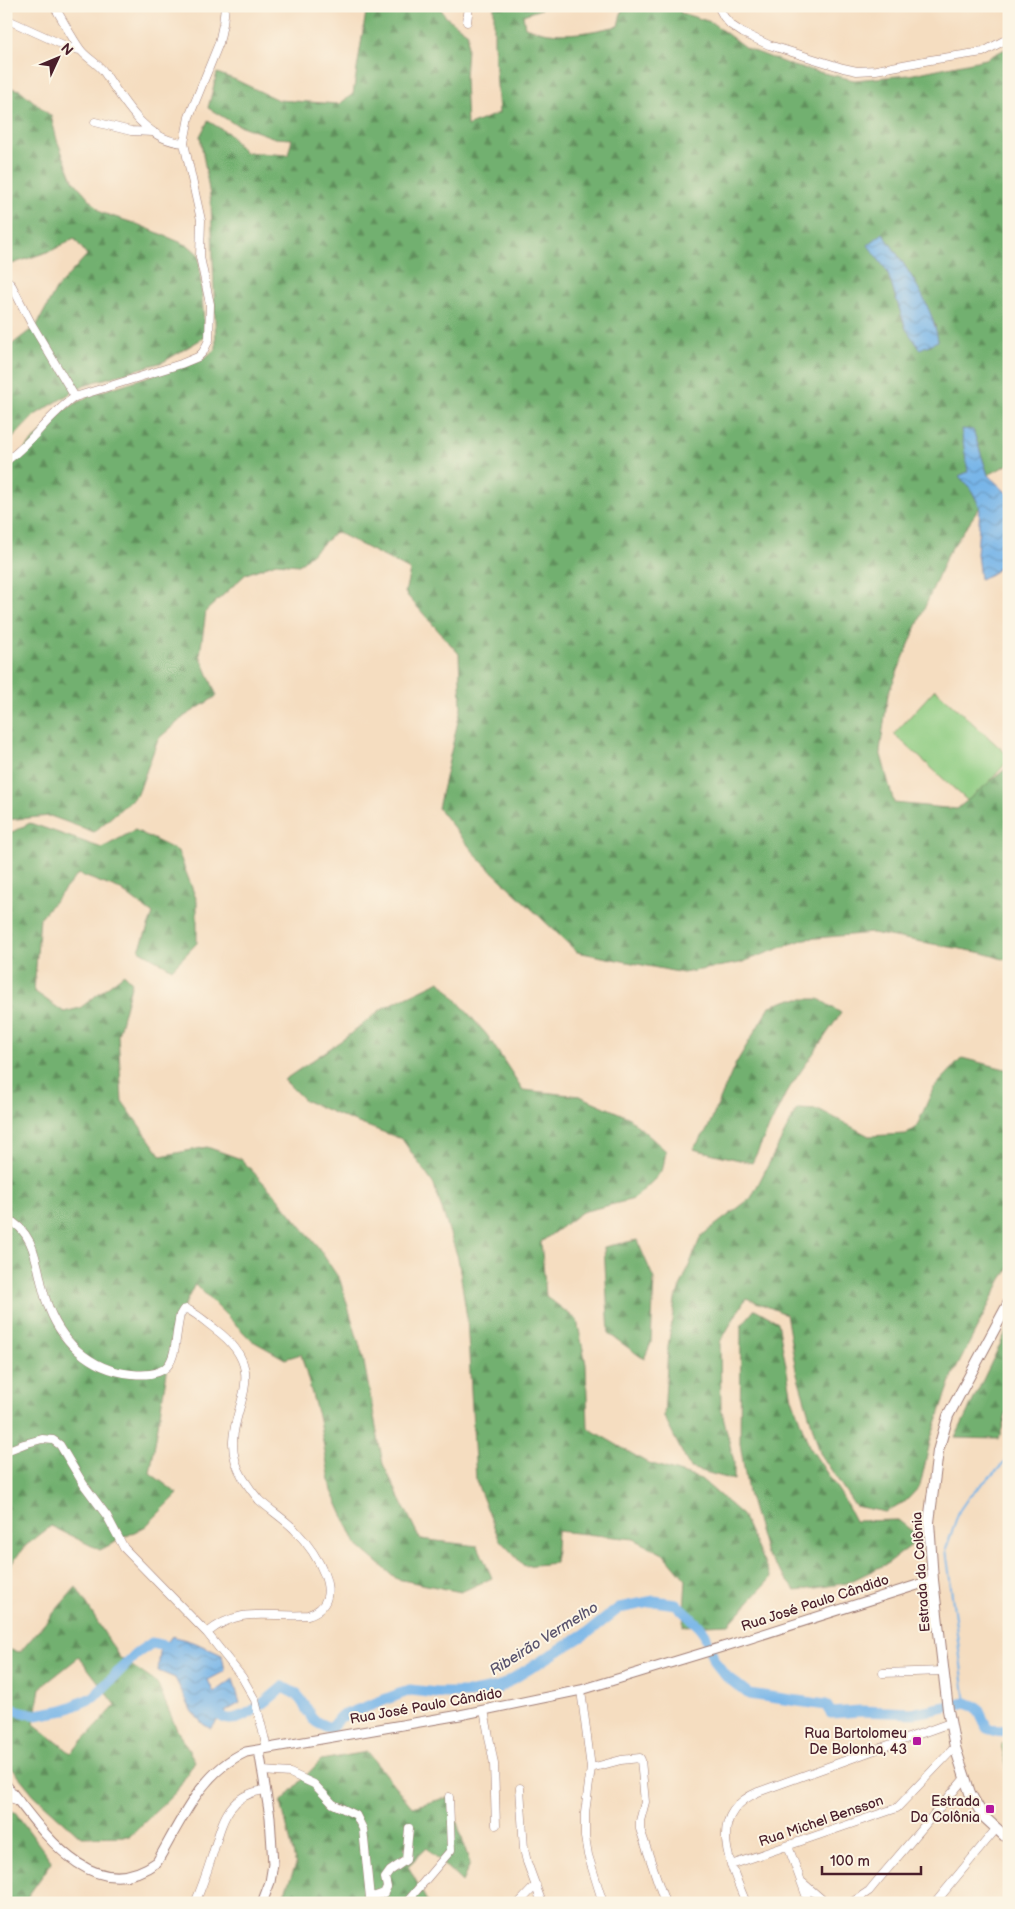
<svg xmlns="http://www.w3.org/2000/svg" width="1015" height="1909" font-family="'Balsamiq Sans',sans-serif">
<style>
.green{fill:#8ecc82;stroke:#6c7656}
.forest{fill:url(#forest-firs);stroke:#5e684e;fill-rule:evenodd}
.water{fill:url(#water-waves);stroke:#606a8a}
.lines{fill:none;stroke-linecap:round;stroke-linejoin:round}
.stream{stroke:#75b4e8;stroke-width:2}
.river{stroke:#75b4e8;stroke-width:11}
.minor-casing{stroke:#a07e76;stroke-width:9}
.tertiary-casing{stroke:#a07e76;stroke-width:11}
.secondary-casing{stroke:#a07e76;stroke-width:12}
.minor{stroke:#fff;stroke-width:8}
.tertiary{stroke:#fff;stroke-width:9}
.secondary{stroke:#fff;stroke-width:10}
.poi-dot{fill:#b5179e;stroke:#fcf5e5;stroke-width:2}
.labels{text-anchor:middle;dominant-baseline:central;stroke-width:4;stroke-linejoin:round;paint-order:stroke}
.street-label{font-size:14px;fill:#4a1f2b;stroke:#fcf5e5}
.poi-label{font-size:14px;fill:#4a1f2b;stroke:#fcf5e5;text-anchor:end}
.water-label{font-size:15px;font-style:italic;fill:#59536d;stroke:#fcf5e5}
</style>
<defs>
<pattern id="forest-firs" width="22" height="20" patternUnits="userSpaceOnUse" patternTransform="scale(1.25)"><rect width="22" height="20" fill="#72b070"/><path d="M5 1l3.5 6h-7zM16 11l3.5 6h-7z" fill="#608f5c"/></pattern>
<pattern id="water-waves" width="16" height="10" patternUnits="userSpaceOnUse" patternTransform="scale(1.25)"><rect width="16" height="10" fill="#75b4e8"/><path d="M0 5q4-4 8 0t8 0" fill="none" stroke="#6292bc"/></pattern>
</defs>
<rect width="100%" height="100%" fill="#fcf5e5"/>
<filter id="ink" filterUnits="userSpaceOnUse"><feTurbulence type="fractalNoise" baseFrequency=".02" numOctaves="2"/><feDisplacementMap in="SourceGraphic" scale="10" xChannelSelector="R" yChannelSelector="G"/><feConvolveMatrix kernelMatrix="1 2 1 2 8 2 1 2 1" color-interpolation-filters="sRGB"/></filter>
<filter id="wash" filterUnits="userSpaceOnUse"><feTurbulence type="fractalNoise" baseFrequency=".0096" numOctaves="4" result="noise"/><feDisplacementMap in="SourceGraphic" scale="20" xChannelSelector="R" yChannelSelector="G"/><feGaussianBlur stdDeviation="1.12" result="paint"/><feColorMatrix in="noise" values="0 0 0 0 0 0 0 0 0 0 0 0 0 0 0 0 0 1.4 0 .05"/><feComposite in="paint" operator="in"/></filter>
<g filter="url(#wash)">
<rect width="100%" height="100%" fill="#f5ddc0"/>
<path class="green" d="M935,689l74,67v4l-39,43 -76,-69z
M1009,1743v33l-8,-32z"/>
<path class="forest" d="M367,6h72l7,11 22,16 -3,45 2,48 32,-13 -5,-70v-37h47v3l-18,6 2,12c33,12 59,6 93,-1l5,-20h55l3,7 30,9 35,26 47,18 61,14 55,-5 77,-16 23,-12v417l-21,11 -15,-45 -5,42 -9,4 12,13 9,18 -33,48 -59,139 -8,57 14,52 63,6 52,-43v195l-26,-8 -111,-20 -67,6 -65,24 -57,10 -106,-21 -97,-92 -42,-52 23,-100 -2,-54 -54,-61 5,-23 -74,-38 -37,33 -23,-2 -30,11 -40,37 -6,44 17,41 -32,20 -27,23 -20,55 -44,38 -44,-16 -44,4v-353l57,-56 27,-16 113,-36 13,-10 -5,-147 -11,-66 8,-15 20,12 16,19 44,3 4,-16 -17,-1 -42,-15 -25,-15 9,-35 19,7 42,20 61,4 14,-10zM883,233l27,41 26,53 -30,2 -19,-58z
M6,87l14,3 31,26 6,24 16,40 29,33 35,11 52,22 10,9 6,82 -42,25 -79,23 -49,30 -29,30v-50l7,-8 -7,-3v-35l31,-24 19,-36 31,-34 -13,-17 -21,12 -47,16z
M30,823l72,25 33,-18 43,21 19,50v42l-25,26 -33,-19 14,-36 -32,-24 -43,-16 -38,44 -6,73 30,21 16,-4 44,-34 8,8 -14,53 4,66 39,55 46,-9 34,12 36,38 41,50 22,33 23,77 20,107 37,75 58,7 14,32 -31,14 -64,-13 -41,-35 -24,-53 -13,-71 -18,-66 -16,5 -34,-19 -56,-56 -20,40 -25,149 28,21 -32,32 -46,24 -49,-24 -27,21 -18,24v-736z
M440,981l47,54 36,55 57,6 48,21 38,34 -3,17 -7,10 -22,21 -52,13 -41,30 5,54 31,24 9,44 2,64 58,34 55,17 41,36 29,63 -42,46 -46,2 3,-46 -21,-25 -31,-16 -77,-8 -2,32 -31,3 -25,-27 -23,-58 -9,-163 -9,-60 -24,-73 -32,-46 -52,-19 -46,-20 -20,-20 61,-42 38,-30z
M792,999h27l22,14 -55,80 -34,70 -59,-14 14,-19 28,-65 35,-59z
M962,1058l47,12v199l-7,10 -49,96 -22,63 -11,48 -14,15 -21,11 -30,-6 -35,-53 -24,-83 -10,-56 -40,-16 -26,44 1,65 13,55v18l-44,-12 -26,-51 4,-70 7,-47 26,-64 50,-38 46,-89 23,1 49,26 37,-2 10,-6 17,-39z
M637,1240l17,39 -3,64 -7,16 -35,-25 -5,-87z
M755,1309l23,13 14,76 17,48 33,50 13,25 43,-1 23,18 -33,25 -41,20 -51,8 -30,-37 -18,-61 -8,-50 1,-117z
M1009,1326v79l-10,34 -44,-1z
M76,1587l43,70 38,26 20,47 18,31 -19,31 -46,44 -49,1 -47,-42 -28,-34v-112l14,3zM79,1657l37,48 -45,48 -37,-29 6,-36z
M367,1752l45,55 37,-10 21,67 -8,18 -35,-34 -19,18 20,37h-148l16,-38 -15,-63 40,-42z
M6,1811l9,1 37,50 -29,41h-17z"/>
<path class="water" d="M883,233c20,30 50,71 55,108l-18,8 -14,-20 -19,-58 -19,-26z
M961,429l12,1 15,45 21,20v73l-10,-1 -4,5 -15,7 -3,-25 3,-47 -9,-18 -12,-13 9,-4z
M172,1636l24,7 26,12 3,16 -17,9 6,13 19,-14 7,24 -17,10 -12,16 -8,-5 -11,-12 -17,-34 -17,-7 2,-19z"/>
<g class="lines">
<path class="stream" d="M966,1703l-20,-154 13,-38 11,-16 39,-36"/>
<path class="river" d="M210,1706c5,5 12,13 19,13 16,2 42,-22 54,-32 4,3 11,5 14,8 15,16 8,26 34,33l9,-11 70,-27 27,3h35l26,-5 92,-57 29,-23 35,-7 22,3 23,22 6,8 9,27 13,16 22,17 77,11 5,8 29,-2 55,2 51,-10 11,4 10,21 10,3 12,-1
M6,1708l30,7 28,-5 30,-13 43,-44 15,-10 13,3 12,7"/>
</g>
</g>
<g filter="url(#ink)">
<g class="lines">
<defs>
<path id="minor" d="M54,6c9,14 16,29 26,43 6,9 18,14 24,23 20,29 41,69 80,71
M718,6l6,11 7,8 12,8 26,12 74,23 14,3 19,-1 54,-10 53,-8 26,-14
M6,19l64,29 10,2
M467,22l2,-16
M95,122l36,9 22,1
M6,279l6,7 19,37 44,74
M6,461c26,-18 43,-47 69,-64l106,-33 17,-7 5,-5 6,-12 1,-36 -10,-47 1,-37 -17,-77 5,-26 30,-74 4,-19 2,-18
M6,1218c32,15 30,52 40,82 13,40 43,70 86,74 49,5 40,-24 48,-59l3,-5 4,-1c10,5 19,13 28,20 70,52 -8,89 28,149 5,8 10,15 16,22 11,10 24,18 35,29 19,20 57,72 14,86 -40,3 -67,-10 -101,18
M6,1451l18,-7 18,-5 11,1 7,5 24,40 23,31 17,32 83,85 35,44 13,23 12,48
M883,1673l61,-2
M581,1690l10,78 -6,45v24l3,18 15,48
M484,1710l10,54 2,61
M591,1768l30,-8 19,-2 1,2 4,42 -5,19v8l25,74
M263,1771l27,2 24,11 19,20 23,11 7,14 7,69 14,-5 3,-6 -2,-9 5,-7 16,-11 3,-32
M520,1788l4,61 3,13 15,41
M6,1797l13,4
M788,1846l21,57
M731,1865l166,-57 58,-61
M803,1883l23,20
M195,1903c7,-16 12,-31 17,-47 10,-32 14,-62 54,-66
M406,1903l45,-53 -2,-53
M519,1903l17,-18
M746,1903c-16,-40 -41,-88 12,-111l192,-69
M851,1903l18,-12 9,-11 86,-101
M935,1903l61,-74"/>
<path id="tertiary" d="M259,1750l11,67 3,47 -3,18 -8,21
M6,1785c35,44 86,124 151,77 23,-39 44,-91 89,-110l214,-37 121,-25 148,-45 204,-65"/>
<path id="secondary" d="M1009,1302l-61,114 -10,35 -9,71 4,58 15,130 7,37 15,46 13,23 26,24"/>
</defs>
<use href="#minor" class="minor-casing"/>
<use href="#tertiary" class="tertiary-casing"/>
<use href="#secondary" class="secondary-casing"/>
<use href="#minor" class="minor"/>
<use href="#tertiary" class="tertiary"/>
<use href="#secondary" class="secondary"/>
</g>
</g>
<g class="poi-dot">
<rect x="912" y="1736" width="10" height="10" rx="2.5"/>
<rect x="985" y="1804" width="10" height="10" rx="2.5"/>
</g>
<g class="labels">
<g class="street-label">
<text transform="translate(921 1572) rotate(-94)">Estrada da Colônia</text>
<text transform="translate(815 1603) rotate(-18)">Rua José Paulo Cândido</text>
<text transform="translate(426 1706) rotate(-10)">Rua José Paulo Cândido</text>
<text transform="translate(821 1821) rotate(-19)">Rua Michel Bensson</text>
</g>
<g class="poi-label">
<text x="907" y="1733">Rua Bartolomeu<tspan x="907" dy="16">De Bolonha, 43</tspan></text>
<text x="980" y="1801">Estrada<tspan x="980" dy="16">Da Colônia</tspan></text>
</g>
<g class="water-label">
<text transform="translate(544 1639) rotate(-32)">Ribeirão Vermelho</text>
</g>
</g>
<rect width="1015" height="1909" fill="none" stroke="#fcf5e5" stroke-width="25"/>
<g transform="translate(58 58) rotate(46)" stroke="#fcf5e5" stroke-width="4" paint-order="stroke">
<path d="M0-4L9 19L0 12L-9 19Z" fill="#4a1f2b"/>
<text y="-8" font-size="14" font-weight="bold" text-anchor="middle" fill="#4a1f2b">N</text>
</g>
<path d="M822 1866v8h99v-8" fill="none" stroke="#4a1f2b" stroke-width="2.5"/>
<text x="830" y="1866" font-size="15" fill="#4a1f2b" stroke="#fcf5e5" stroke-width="4" paint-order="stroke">100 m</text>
</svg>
